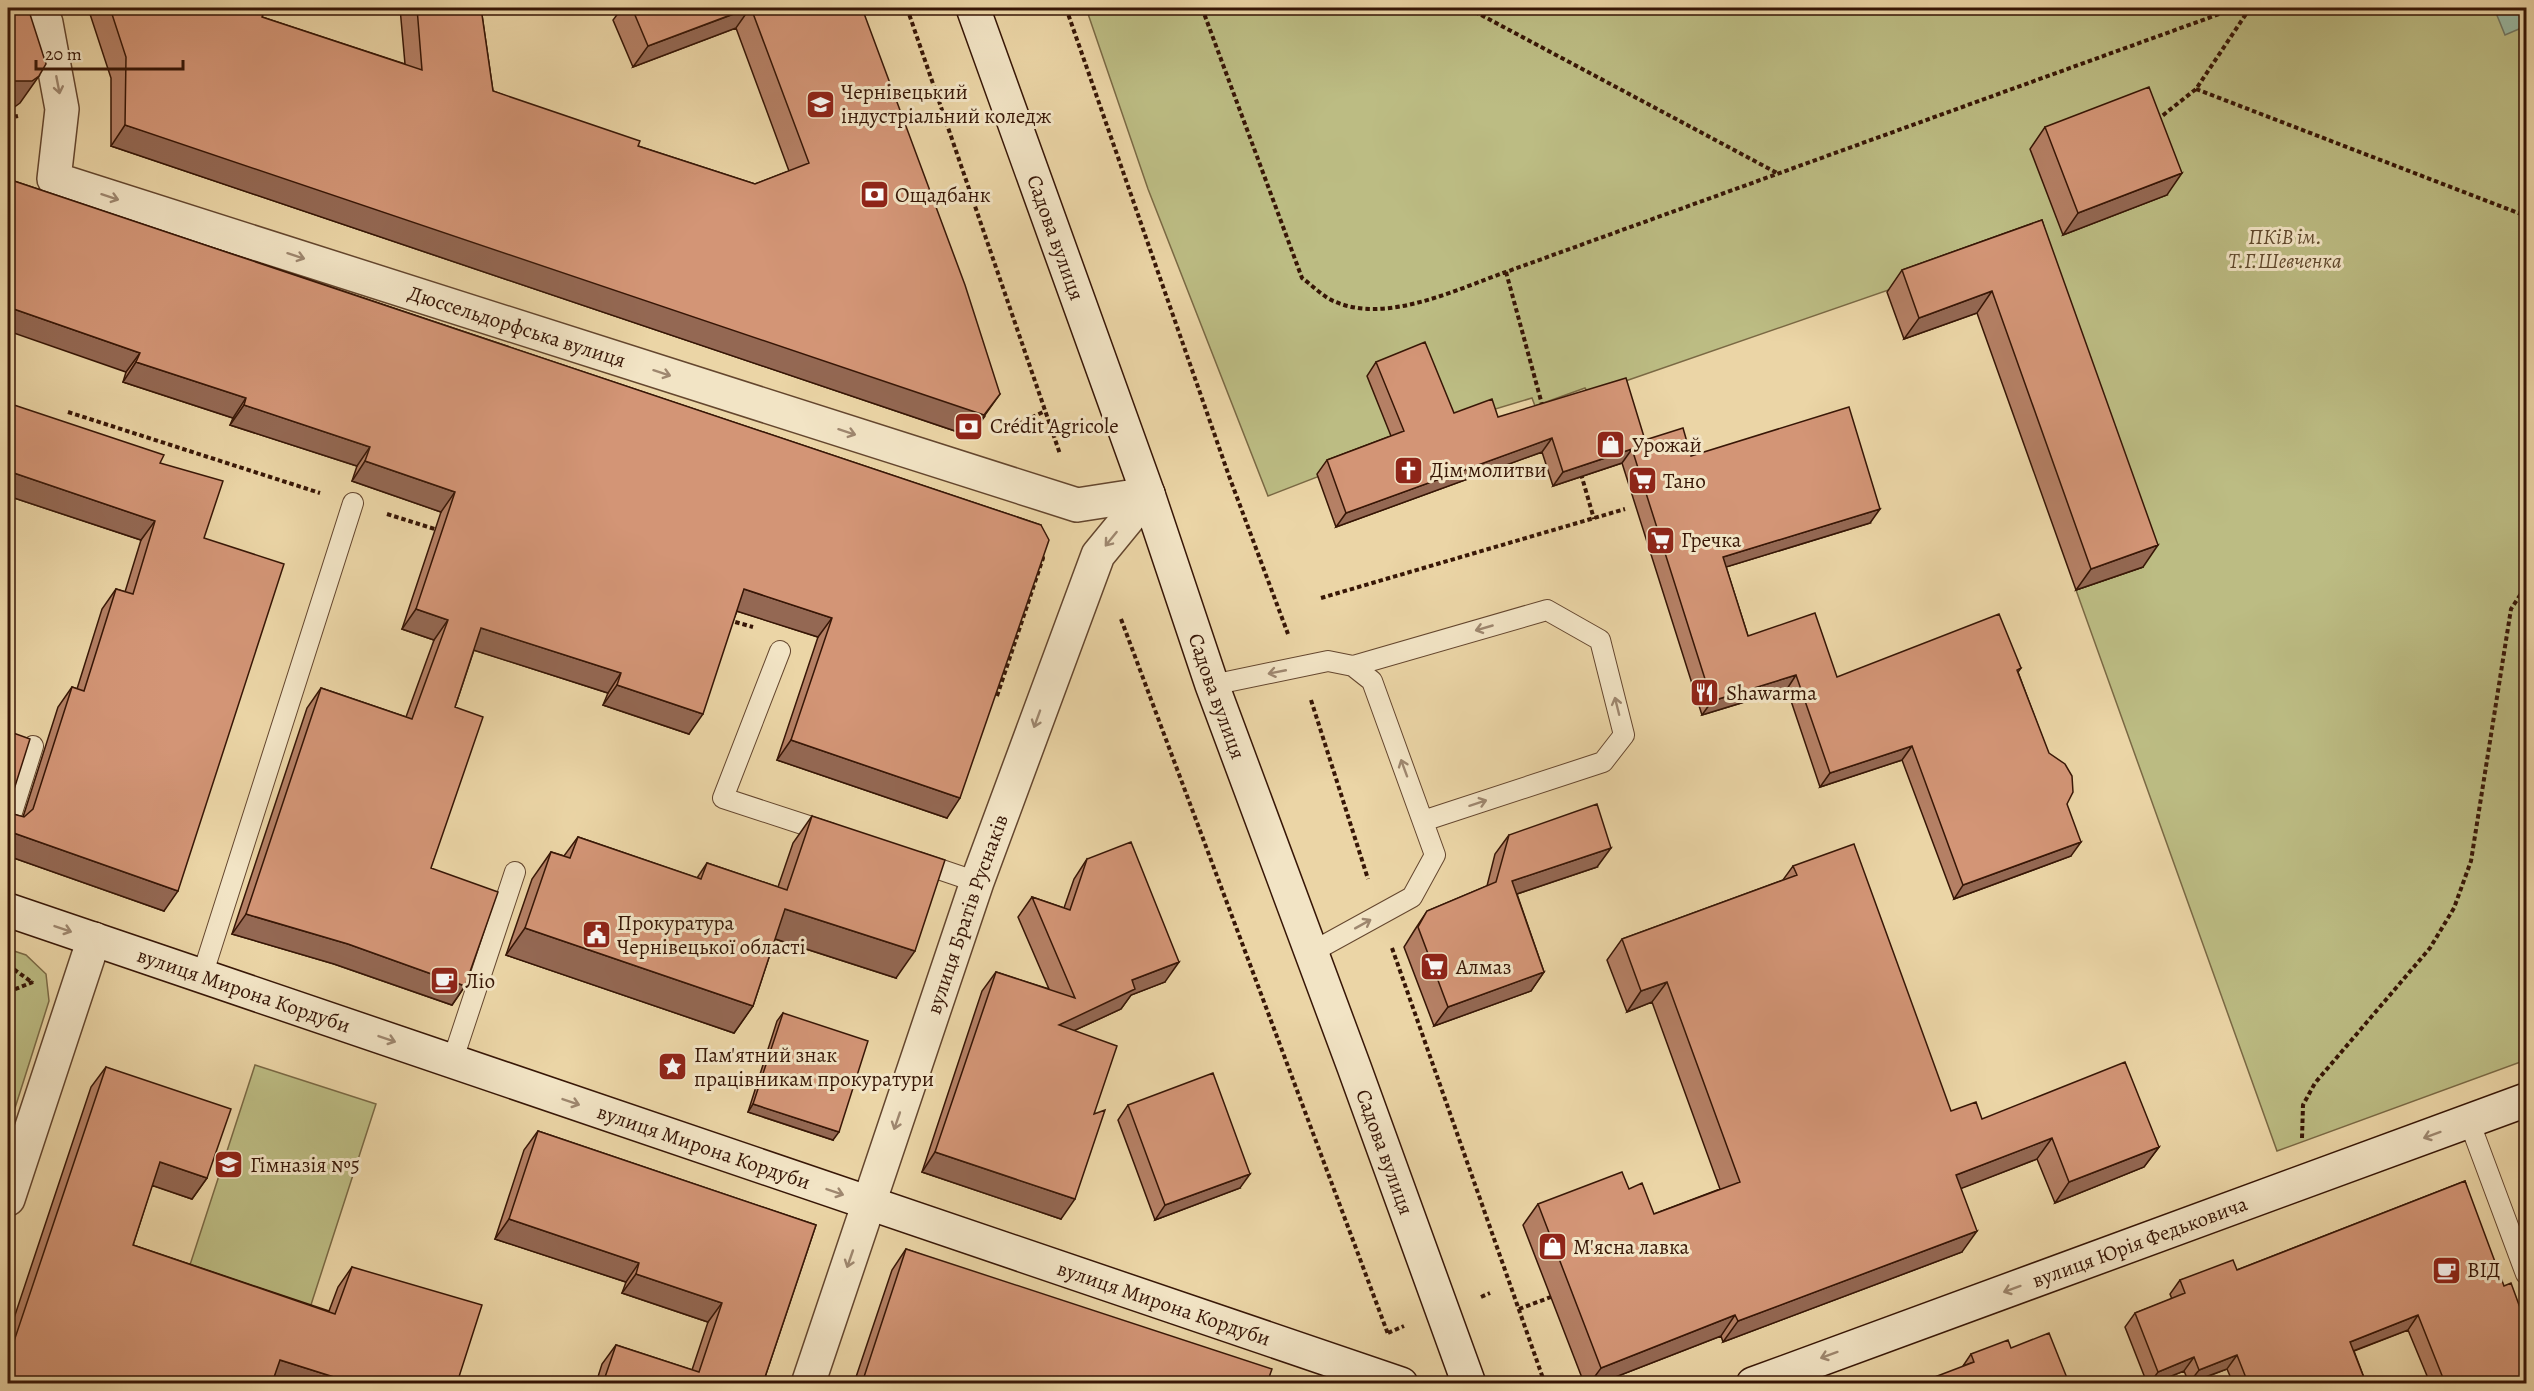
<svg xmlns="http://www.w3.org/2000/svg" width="2534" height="1391" font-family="Alegreya,serif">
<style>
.green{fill:#bcbc83;stroke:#7a6944;stroke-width:1.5}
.water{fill:#99b9a4;stroke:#727865;stroke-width:1.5}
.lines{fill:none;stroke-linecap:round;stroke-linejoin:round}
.lane-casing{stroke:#64462e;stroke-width:22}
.street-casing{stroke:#64462e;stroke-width:36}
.secondary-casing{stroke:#371606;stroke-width:36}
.path{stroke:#371606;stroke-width:4;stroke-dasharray:4.5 3;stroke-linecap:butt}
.lane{stroke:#f2e4c5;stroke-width:20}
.street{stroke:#f2e4c5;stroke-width:33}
.secondary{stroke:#f2e4c5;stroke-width:33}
.wall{fill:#b58065;stroke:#371606;stroke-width:1.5}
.shaded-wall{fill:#946853;stroke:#371606;stroke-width:1.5}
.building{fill:#d39576;stroke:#371606;stroke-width:1.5}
.oneway{stroke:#9e876f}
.labels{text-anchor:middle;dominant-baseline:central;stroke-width:6;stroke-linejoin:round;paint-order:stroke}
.poi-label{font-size:21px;fill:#371606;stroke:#f2e4c5;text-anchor:start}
.park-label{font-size:21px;font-style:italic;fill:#5f482c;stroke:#f2e4c5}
.street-label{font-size:21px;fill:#371606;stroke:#f2e4c5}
</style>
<rect width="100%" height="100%" fill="#ebd5a6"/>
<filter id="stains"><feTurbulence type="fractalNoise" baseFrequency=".00333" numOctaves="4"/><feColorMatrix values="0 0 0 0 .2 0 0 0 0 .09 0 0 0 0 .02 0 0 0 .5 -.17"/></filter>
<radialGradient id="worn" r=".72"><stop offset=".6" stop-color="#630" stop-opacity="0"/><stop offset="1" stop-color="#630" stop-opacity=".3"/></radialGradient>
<path class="green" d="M1086,8h1440v1052l-249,91 -201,-561 67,-23 -116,-325 -413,143 -26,8 -3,-5 -50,18 -3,-8 -50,15 -214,83 -120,-307z
M8,949l18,6 20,19 3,27 -41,129z
M255,1065l121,39 -68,210 -121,-40z"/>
<path class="water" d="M2494,8h32v18l-21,9z"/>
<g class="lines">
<defs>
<path id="lane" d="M780,651l-57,147 107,35
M1353,666l194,-56 53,30 24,95 -21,27 -180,59
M1212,685l116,-24 25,5 19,15 63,174 -23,42 -100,55
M8,825l25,-79
M918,862l59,20
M202,976l151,-473
M452,1062l63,-190
M2469,1121l57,153"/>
<g id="street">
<path id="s1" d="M40,8l6,15 16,86 -8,70 1023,326 71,-11"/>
<path d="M8,1199l86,-260"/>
<path id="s2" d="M808,1384l169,-502 121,-327 50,-61"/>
</g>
<g id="secondary">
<path id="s3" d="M973,8l175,486 64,191 142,382 115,317"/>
<path id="s4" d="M8,910l1393,474"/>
<path id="s5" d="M1753,1384l773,-284"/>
</g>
</defs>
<use href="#lane" class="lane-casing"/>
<use href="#street" class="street-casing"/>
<use href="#secondary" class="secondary-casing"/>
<path class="path" d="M907,8l153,446
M1066,8l163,468 59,158
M1202,8l100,270c10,7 22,20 34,24 51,22 121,-13 170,-30l730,-264
M1468,8l311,166
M2196,89l330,127
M8,118l10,-2
M2157,120l39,-31 54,-81
M1506,272l37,136
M68,412l252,81
M998,434l47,-23
M1581,474l13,45
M387,514l51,16
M1321,598l304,-89
M1121,619l267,715
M728,620l25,7
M997,696l46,-138 -1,-6
M1311,700l57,179
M1392,948l153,436
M8,965l25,18
M8,992l25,-10
M2302,1138l1,-33 12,-22 115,-135 24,-40 17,-47 40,-252 15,-23
M1481,1297l9,-4
M1519,1309l32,-12
M1388,1333l16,-7"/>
<use href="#lane" class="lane"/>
<use href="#street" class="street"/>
<use href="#secondary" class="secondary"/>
</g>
<path class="wall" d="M88,8h177l-3,9 143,47 -5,-56h81l12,83 145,55 117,38 34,-13 -53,-143 -103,39 -20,-47 9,-12h240l123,408 -15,20 -859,-290v-68z
M2045,127l122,68 -104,40 -33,-86z
M8,179l1033,346 -94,293 -170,-58 41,-123 -81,-26 -48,123 -86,-29 5,-12 -134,-43 -19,57 -24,161 34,118 -13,19 -118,-41 -102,-30 75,-226 14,-20 85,29 28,-77 -32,-11 39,-117 -89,-31 5,-15 -127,-41 3,-7 -110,-36 3,-10z
M2042,220l101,347 -67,23 -99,-277 -73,26 -17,-47 15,-22z
M1376,362l78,51 44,4 147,23 46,16 179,67 -144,44 22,69 89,41 184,-9 -3,4 49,132 4,52 -117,43 -52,-139 -82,27 -33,-98 -85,26 -80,-252 -69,23 -11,-34 -206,75 -19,-53 10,-14 64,-24 -24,-60z
M8,403l152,60 44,75 -40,373 -156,-55 2,-54 3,12 10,3 35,-110 14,-20 5,2 25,-80 14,-20 9,3 16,-52 -133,-44z
M812,816l84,162 -121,-39 -22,67 -19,27 -228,-78 26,-76 19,-27 13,4 14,-19 119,41 10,-15 71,24 15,-44z
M1509,835l88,32 -80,27 27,78 -13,19 -97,35 -30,-79 10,-16 13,-20 60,-25 8,-32z
M1087,859l78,123 -34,13 -10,14 -46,21 19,84 -33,105 -139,-47 60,-181 14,-19 53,17 -31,-72 14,-20 32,11 10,-29z
M1793,866l158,245 31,8 177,28 -15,20 -89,36 -18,-44 -76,29 1,64 -239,90 -2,-6 -121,47h-16l-61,-158 15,-21 91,-15 25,25 66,-25 -68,-187 -25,10 -20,-52 15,-21 161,-59z
M783,1013l50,127 -85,-28 29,-91z
M106,1067l101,111 -15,21 -40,-14 -19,60 196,66 9,-24 14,-20 105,116h-449v-47l83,-249z
M1128,1105l112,83 -85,32 -37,-100z
M538,1131l278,94 -53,158h-167l6,-19 14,-19 76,25 16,-48 -86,-29 4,-11 -131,-43 29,-89z
M2465,1181l61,202h-96l-22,-53 -54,21 12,32h-133l-6,-14 -36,14h-2l-5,-12 -30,12h-7l-22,-56 10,-14 37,-14 -2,-5 10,-14 57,-10z
M906,1249l361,134h-413l38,-113z
M2011,1348l-48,18 8,-12z"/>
<path class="shaded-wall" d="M750,8l-14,20 -103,39 15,-21z
M39,76l-19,27 -7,5h-5v-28z
M125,125l875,269 -30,42 -859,-290z
M2182,173l-15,22 -104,40 15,-22z
M1992,291l-15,22 -73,26 15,-21z
M8,307l132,46 -14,19 -118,-41z
M136,362l110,36 -13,20 -110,-36z
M244,405l126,42 -13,19 -127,-41z
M1552,438l-10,14 -206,75 10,-14z
M1632,449l-10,14 -69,23 10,-14z
M365,461l90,31 -14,20 -89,-31z
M8,471l147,50 -14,19 -133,-44z
M1880,509l-10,14 -157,48 10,-14z
M2158,545l-15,22 -67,23 15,-21z
M744,589l88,29 -14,19 -88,-28z
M416,609l32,11 -14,20 -32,-11z
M481,628l140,45 -13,20 -141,-45z
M1796,675l-9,14 -85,26 10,-14z
M617,685l86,29 -14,20 -86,-29z
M791,740l169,58 -13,20 -170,-58z
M1912,746l-10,14 -82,27 10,-14z
M8,831l170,60 -14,20 -156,-55z
M2081,842l-10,14 -117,43 9,-14z
M1611,848l-14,19 -98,33 13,-19z
M785,909l130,42 -19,27 -130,-42z
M246,914l102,30 117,42 -13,19 -118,-41 -102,-30z
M525,928l228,78 -19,27 -228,-78z
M1179,962l-14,20 -34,13 -10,14 -76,35 14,-19 73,-45z
M1544,972l-13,19 -97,35 14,-19z
M1667,982l-15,20 -25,10 14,-21z
M753,1104l86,28 -6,8 -85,-28z
M2052,1138l-15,21 -95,37 14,-21z
M2159,1147l-15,20 -89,36 14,-21z
M935,1152l140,47 -14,20 -139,-47z
M160,1162l47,16 -15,21 -47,-16z
M1250,1174l-10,14 -85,32 10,-15z
M509,1219l130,44 -13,19 -131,-43z
M1977,1231l-15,21 -239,90 15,-21z
M636,1274l86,29 -14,19 -86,-29z
M1735,1315l-14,21 -121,47h-10l11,-15z
M2418,1315l-10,15 -68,26 10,-14z
M2237,1355l-10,14 -38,14 10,-13z
M2194,1357l-10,14 -30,12h-4l8,-11z
M280,1360l73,23h-79l-9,-2z"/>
<path class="building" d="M8,8h20l18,56 -7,12 -7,5h-19l-5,-1z
M110,8h155l-3,9 160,53 -5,-62h64l12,83 147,50 -2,5 117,38 54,-21 -58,-155h111l103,277 35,109 -16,21 -859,-290 1,-68z
M632,8h117l-101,38z
M2149,87l33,86 -104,40 -33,-86z
M8,179l1033,346 8,15 -89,258 -169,-58 41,-122 -88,-29 -41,125 -86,-29 4,-12 -140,-45 -26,79 28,10 -52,151 67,24 -33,94 -117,-42 -102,-30 75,-226 91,31 36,-99 -32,-11 39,-117 -90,-31 5,-14 -126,-42 2,-7 -110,-36 4,-9 -132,-46z
M2042,220l116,325 -67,24 -99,-278 -73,27 -17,-48z
M1425,342l29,71 38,-14 6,18 128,-39 19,62 38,-12 8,28 158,-49 31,102 -157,48 25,79 67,-23 22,64 162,-63 22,54 -4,2 32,83 16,11 7,12 1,16 -6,12 14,38 -118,43 -51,-139 -82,27 -34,-98 -84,26 -80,-252 -69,23 -11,-34 -206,75 -19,-53 77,-29 -28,-69z
M8,403l156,52 -4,8 63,18 -19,57 80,26 -106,327 -170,-60v-100l22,8 -20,63 3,12 11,3 9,-8 39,-122 12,4 32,-102 17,5 22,-73 -147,-50z
M1597,804l14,44 -99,33 32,91 -96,35 -30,-80 9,-16 69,-29 13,-47z
M812,816l133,44 -30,91 -130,-42 -32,97 -228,-78 26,-76 19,6 8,-21 123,42 6,-16 80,27z
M1131,842l48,120 -47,18 3,9 -76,36 58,21 -23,68 11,-4 -30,89 -140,-47 61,-180 79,26 -43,-101 38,13 17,-51z
M1854,844l97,267 25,-9 6,17 143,-57 34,85 -90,35 -17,-44 -96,37 21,56 -239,90 -3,-6 -134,53 -63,-164 84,-32 7,17 13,-6 12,31 86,-32 -73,-200 -26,9 -19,-52 175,-64 -4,-9z
M783,1013l85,28 -29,91 -86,-28z
M106,1067l125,42 -24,69 -47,-16 -27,83 202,69 17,-47 130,38 -25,78h-104l-73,-23 -8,23h-264v-24z
M1213,1073l37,101 -85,31 -37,-100z
M538,1131l278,94 -53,158h-160l13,-38 83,27 23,-69 -86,-29 3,-11 -130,-44z
M2465,1181l39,105 7,-3 15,41v59h-81l-27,-68 -68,27 16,41h-118l-11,-28 -38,15 -5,-13 -36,15 -23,-59 50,-20 -5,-13 53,-20 4,10z
M906,1249l366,120 -5,14h-405z
M2049,1333l20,50h-150l55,-21 -3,-8 37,-14 3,8z"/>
<defs><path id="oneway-shaft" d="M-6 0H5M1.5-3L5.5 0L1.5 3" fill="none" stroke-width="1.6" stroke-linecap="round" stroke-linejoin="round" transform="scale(1.5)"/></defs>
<g class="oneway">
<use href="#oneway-shaft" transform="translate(58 85) rotate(79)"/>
<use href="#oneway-shaft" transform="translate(110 197) rotate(18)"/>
<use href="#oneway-shaft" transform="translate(296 256) rotate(18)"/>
<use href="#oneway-shaft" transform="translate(662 373) rotate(18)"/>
<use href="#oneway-shaft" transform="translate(847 432) rotate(18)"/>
<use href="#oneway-shaft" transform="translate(1111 539) rotate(129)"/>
<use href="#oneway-shaft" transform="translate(1484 628) rotate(164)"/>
<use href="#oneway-shaft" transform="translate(1277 672) rotate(169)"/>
<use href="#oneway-shaft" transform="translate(1617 706) rotate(-104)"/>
<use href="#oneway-shaft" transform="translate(1037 719) rotate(110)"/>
<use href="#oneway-shaft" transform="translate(1404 768) rotate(-110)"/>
<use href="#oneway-shaft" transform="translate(1478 803) rotate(-18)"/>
<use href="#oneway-shaft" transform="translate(1363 924) rotate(-29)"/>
<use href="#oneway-shaft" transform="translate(63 929) rotate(19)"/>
<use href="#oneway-shaft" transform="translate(387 1039) rotate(19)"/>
<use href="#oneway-shaft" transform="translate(571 1102) rotate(19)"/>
<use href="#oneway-shaft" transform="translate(897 1121) rotate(109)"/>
<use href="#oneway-shaft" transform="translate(2432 1135) rotate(160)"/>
<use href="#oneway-shaft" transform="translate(835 1192) rotate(19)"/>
<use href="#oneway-shaft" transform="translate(850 1259) rotate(109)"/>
<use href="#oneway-shaft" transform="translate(2012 1289) rotate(160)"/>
<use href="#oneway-shaft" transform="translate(1829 1355) rotate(160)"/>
</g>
<defs>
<symbol id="university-square" viewBox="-11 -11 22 22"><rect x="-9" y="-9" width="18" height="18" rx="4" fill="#8f2418" stroke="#f2e4c5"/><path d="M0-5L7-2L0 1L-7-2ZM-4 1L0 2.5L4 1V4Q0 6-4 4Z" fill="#fff"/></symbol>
<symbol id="bank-square" viewBox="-11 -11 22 22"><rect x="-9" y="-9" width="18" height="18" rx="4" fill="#8f2418" stroke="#f2e4c5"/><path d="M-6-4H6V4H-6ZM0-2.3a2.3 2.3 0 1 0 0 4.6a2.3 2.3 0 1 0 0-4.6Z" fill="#fff"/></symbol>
<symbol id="shop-square" viewBox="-11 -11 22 22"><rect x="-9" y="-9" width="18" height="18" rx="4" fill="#8f2418" stroke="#f2e4c5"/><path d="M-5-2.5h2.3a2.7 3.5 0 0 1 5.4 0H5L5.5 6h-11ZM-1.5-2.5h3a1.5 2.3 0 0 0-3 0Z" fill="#fff"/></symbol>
<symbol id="church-square" viewBox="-11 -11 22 22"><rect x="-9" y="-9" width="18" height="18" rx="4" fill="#8f2418" stroke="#f2e4c5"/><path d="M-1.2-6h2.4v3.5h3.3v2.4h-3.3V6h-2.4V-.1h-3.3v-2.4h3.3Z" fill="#fff"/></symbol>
<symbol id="supermarket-square" viewBox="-11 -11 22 22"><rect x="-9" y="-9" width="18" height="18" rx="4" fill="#8f2418" stroke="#f2e4c5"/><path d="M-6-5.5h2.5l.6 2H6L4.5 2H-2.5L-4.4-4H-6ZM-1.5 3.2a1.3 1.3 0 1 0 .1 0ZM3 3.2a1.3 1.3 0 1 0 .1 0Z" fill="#fff"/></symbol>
<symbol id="restaurant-square" viewBox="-11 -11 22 22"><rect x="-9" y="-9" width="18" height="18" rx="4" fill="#8f2418" stroke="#f2e4c5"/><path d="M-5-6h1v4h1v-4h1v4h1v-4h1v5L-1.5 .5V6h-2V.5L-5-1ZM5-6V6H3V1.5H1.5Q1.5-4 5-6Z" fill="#fff"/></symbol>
<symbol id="civic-square" viewBox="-11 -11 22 22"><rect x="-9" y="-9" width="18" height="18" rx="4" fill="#8f2418" stroke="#f2e4c5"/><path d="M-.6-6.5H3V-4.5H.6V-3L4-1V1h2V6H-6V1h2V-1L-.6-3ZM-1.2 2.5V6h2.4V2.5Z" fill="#fff"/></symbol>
<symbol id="cafe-square" viewBox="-11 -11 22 22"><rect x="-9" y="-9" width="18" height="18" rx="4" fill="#8f2418" stroke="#f2e4c5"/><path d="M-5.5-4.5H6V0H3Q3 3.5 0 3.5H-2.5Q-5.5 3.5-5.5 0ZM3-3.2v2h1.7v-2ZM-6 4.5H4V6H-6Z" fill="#fff"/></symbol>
<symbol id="sight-square" viewBox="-11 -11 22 22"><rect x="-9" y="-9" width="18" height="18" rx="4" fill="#8f2418" stroke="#f2e4c5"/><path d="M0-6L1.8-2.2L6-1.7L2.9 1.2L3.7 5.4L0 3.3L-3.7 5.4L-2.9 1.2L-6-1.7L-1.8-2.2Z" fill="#fff"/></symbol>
<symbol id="school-square" viewBox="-11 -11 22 22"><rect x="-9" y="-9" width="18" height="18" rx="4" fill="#8f2418" stroke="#f2e4c5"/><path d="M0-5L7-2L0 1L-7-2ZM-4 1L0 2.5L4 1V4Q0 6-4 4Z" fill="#fff"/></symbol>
</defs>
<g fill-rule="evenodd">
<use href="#university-square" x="804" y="88" width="33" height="33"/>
<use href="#bank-square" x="858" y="178" width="33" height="33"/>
<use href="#bank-square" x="952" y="410" width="33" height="33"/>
<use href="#shop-square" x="1594" y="428" width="33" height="33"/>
<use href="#church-square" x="1392" y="454" width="33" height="33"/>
<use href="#supermarket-square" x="1626" y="464" width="33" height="33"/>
<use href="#supermarket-square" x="1644" y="524" width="33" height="33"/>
<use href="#restaurant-square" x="1688" y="676" width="33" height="33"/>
<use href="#civic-square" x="580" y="918" width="33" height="33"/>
<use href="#supermarket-square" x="1418" y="950" width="33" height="33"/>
<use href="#cafe-square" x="428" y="964" width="33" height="33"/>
<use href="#sight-square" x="656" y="1050" width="33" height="33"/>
<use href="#school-square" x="212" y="1148" width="33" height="33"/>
<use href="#shop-square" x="1536" y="1230" width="33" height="33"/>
<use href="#cafe-square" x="2430" y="1254" width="33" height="33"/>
</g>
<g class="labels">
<g class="poi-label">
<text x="841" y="92">Чернівецький<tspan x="841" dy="24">індустріальний коледж</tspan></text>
<text x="895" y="195">Ощадбанк</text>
<text x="990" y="426">Crédit Agricole</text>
<text x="1632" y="445">Урожай</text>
<text x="1430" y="470">Дім молитви</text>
<text x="1663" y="481">Тано</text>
<text x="1681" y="540">Гречка</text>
<text x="1726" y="693">Shawarma</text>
<text x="617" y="923">Прокуратура<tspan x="617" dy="24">Чернівецької області</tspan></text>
<text x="1456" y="967">Алмаз</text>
<text x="465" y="981">Ліо</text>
<text x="694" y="1055">Пам'ятний знак<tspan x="694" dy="24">працівникам прокуратури</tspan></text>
<text x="250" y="1165">Гімназія №5</text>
<text x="1573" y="1247">М'ясна лавка</text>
<text x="2467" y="1270">ВІД</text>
</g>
<g class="park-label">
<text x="2285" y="237">ПКіВ ім.<tspan x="2285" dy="24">Т.Г.Шевченка</tspan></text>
</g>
<g class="street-label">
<text stroke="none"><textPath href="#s3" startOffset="244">Садова вулиця</textPath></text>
<text stroke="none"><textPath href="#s1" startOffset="660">Дюссельдорфська вулиця</textPath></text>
<text stroke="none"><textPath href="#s3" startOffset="730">Садова вулиця</textPath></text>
<text stroke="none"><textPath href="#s2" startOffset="496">вулиця Братів Руснаків</textPath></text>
<text stroke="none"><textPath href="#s4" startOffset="249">вулиця Мирона Кордуби</textPath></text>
<text stroke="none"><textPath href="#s4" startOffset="735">вулиця Мирона Кордуби</textPath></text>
<text stroke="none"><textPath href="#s3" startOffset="1216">Садова вулиця</textPath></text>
<text stroke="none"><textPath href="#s5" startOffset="412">вулиця Юрія Федьковича</textPath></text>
<text stroke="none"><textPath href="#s4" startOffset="1221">вулиця Мирона Кордуби</textPath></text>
</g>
</g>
<rect width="2534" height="1391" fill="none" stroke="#ebd5a6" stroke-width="30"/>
<rect x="9" y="9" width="2516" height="1373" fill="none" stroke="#371606" stroke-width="3"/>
<rect x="15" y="15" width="2504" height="1361" fill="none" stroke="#371606" stroke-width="1.5"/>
<path d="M36 60v9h147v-9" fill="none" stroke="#371606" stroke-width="3"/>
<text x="45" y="60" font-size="18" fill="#371606" stroke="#f2e4c5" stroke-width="4.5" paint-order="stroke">20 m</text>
<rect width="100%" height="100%" filter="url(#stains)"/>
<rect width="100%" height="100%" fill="url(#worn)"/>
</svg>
